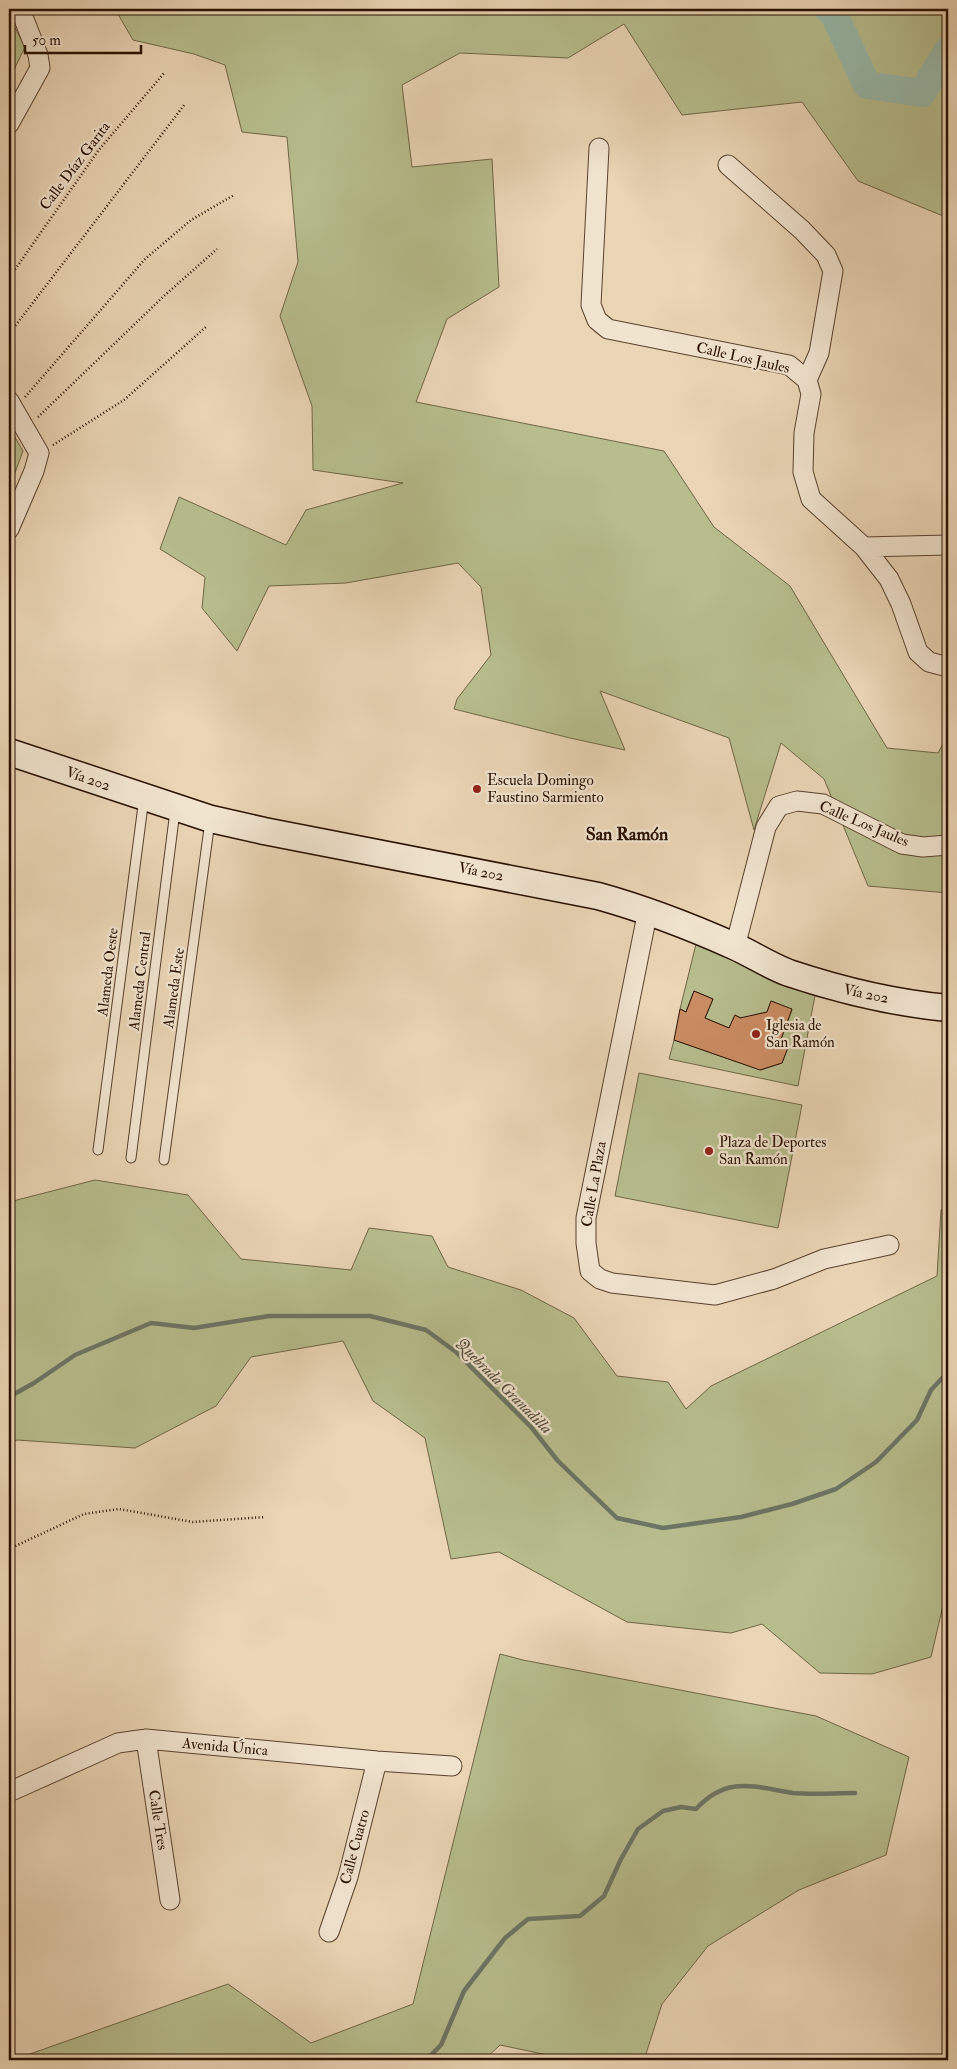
<svg xmlns="http://www.w3.org/2000/svg" width="957" height="2069" font-family="'IM FELL Double Pica',serif">
<style>
.green{fill:#b7bd8d;stroke:#706646}
.lines{fill:none;stroke-linecap:round;stroke-linejoin:round}
.stream{stroke:#6c7565;stroke-width:4.5}
.river{stroke:#98b9a9;stroke-width:28}
.building{fill:#cb8c63;stroke:#291000}
.service-casing{stroke:#59412d;stroke-width:11}
.minor-casing{stroke:#59412d;stroke-width:21}
.secondary-casing{stroke:#291000;stroke-width:29}
.path{stroke:#291000;stroke-width:2.5;stroke-dasharray:1 2.5;stroke-linecap:butt}
.service{stroke:#f1e4cf;stroke-width:9}
.minor{stroke:#f1e4cf;stroke-width:19}
.secondary{stroke:#f1e4cf;stroke-width:26}
.poi-dot{fill:#8f2418;stroke:#f1e4cf;stroke-width:2}
.labels{text-anchor:middle;dominant-baseline:central;stroke-width:4.5;stroke-linejoin:round;paint-order:stroke}
.street-label{font-size:15px;fill:#291000;stroke:#f1e4cf}
.poi-label{font-size:15px;fill:#291000;stroke:#f1e4cf;text-anchor:start}
.water-label{font-size:16px;font-style:italic;fill:#504b3b;stroke:#f1e4cf}
.quarter-label{font-size:18px;font-weight:bold;fill:#291000;stroke:#f1e4cf}
</style>
<rect width="100%" height="100%" fill="#ead5b5"/>
<filter id="stains"><feTurbulence type="fractalNoise" baseFrequency=".004" numOctaves="4"/><feColorMatrix values="0 0 0 0 .2 0 0 0 0 .09 0 0 0 0 .02 0 0 0 .5 -.17"/></filter>
<radialGradient id="worn" r=".72"><stop offset=".6" stop-color="#630" stop-opacity="0"/><stop offset="1" stop-color="#630" stop-opacity=".3"/></radialGradient>
<path class="green" d="M115,9h833v209l-90,-37 -56,-79 -120,13 -58,-91 -56,34 -108,-5 -58,32 10,82 80,-8 7,128 -52,32 -31,83 248,49 50,76 76,59 97,162 51,5 10,-18v158l-80,-7 -44,-107 -43,-36 -27,87 -25,-92 -129,-47 25,59 -55,-12 -116,-29 3,-10 34,-44 -10,-68 -23,-24 -112,20 -77,3 -32,65 -35,-43 3,-31 -45,-28 19,-52 107,48 20,-35 97,-27 -90,-13 -1,-64 -32,-90 18,-54 -11,-125 -45,-5 -17,-67 -31,-11 -61,-14z
M9,16l16,31 -15,31 -1,-1z
M9,427l14,24 -14,38z
M697,940l119,50 -18,96 -129,-27 5,-19 87,30 21,-7 7,-18 -9,-3 12,-32 -21,-9 -6,17 -3,-5 -11,3 -1,6 -15,-7 -6,13 -24,-10 8,-19 -19,-8 -8,21 -6,-3z
M639,1073l163,32 -24,123 -163,-32z
M95,1180l93,15 53,64 110,11 18,-42 63,8 16,31 73,23 53,28 43,58 51,6 18,27 25,-23 226,-110 4,-66 7,-5v379l-17,73 -59,17 -52,-1 -58,-49 -31,9 -104,-11 -128,-70 -48,7 -26,-121 -52,-37 -30,-60 -92,16 -35,49 -81,42 -118,-8 -8,4v-242z
M500,1654l23,6 293,56 93,41 -23,98 -87,35 -91,56 -46,58 -18,56h-73l-71,-15 -16,15h-471l215,-76 83,59 102,-39z"/>
<g class="lines">
<path class="stream" d="M9,1397l25,-14 41,-28 76,-32 43,5 75,-12h101l56,14 30,22 75,75 27,34 59,57 46,10 78,-11 51,-13 44,-15 40,-27 41,-42 14,-30 17,-18
M426,2060l15,-15 23,-54 41,-53 23,-19 52,-3 24,-20 17,-37 17,-30 25,-18 18,-4 15,2c32,-34 58,-22 97,-16 20,2 42,0 62,0"/>
<path class="river" d="M828,9l4,1 35,75 55,8 26,-43"/>
</g>
<path class="building" d="M694,991l19,8 -8,19 24,10 6,-13 5,3 27,-6 4,-11 21,8 -12,33 9,3 -7,18 -22,7 -86,-30 6,-31 6,3z"/>
<g class="lines">
<defs>
<path id="service" d="M98,1150l46,-352
M131,1158l44,-347
M164,1160l46,-339"/>
<path id="minor" d="M9,124l31,-56 -2,-13 -18,-46
M599,148l-8,157 6,15 11,9 181,36 18,15 4,14 -7,39 -1,39 8,27 53,48 25,32 12,25 17,48 11,10 19,5
M728,165l74,65 24,25 7,16 -14,82 -12,27
M9,401l30,52 -5,18 -25,58
M864,547l84,-2
M648,910l-62,308v25l4,28 10,8 12,4 103,12 59,-16 50,-20 65,-14
M735,947l31,-120 13,-21 18,-5 26,3 79,40 21,3 25,-2
M146,1739l24,161
M9,1792l109,-49 28,-4 231,22 75,5
M329,1932l19,-55 29,-116"/>
<path id="secondary" d="M9,752l202,67 53,12 334,65c47,13 91,30 136,50 18,8 36,20 55,27 51,17 105,30 159,35"/>
</defs>
<use href="#service" class="service-casing"/>
<use href="#minor" class="minor-casing"/>
<use href="#secondary" class="secondary-casing"/>
<path class="path" d="M9,278l89,-127 67,-79
M9,334l176,-230
M25,397l120,-138 46,-39 43,-25
M38,417l126,-121 53,-47
M53,445l71,-45 83,-74
M9,1549l75,-35 35,-5 74,13 72,-5"/>
<use href="#service" class="service"/>
<use href="#minor" class="minor"/>
<use href="#secondary" class="secondary"/>
</g>
<g class="poi-dot">
<circle cx="477" cy="789" r="5"/>
<circle cx="756" cy="1034" r="5"/>
<circle cx="709" cy="1151" r="5"/>
</g>
<g class="labels">
<g class="street-label">
<text transform="translate(75 166) rotate(-53)">Calle Díaz Garita</text>
<text transform="translate(743 358) rotate(13)">Calle Los Jaules</text>
<text transform="translate(88 779) rotate(19)">Vía 202</text>
<text transform="translate(864 824) rotate(23)">Calle Los Jaules</text>
<text transform="translate(481 872) rotate(11)">Vía 202</text>
<text transform="translate(108 972) rotate(-83)">Alameda Oeste</text>
<text transform="translate(140 981) rotate(-83)">Alameda Central</text>
<text transform="translate(174 988) rotate(-82)">Alameda Este</text>
<text transform="translate(866 994) rotate(12)">Vía 202</text>
<text transform="translate(594 1184) rotate(-80)">Calle La Plaza</text>
<text transform="translate(225 1747) rotate(5)">Avenida Única</text>
<text transform="translate(158 1820) rotate(81)">Calle Tres</text>
<text transform="translate(355 1847) rotate(-75)">Calle Cuatro</text>
</g>
<g class="poi-label">
<text x="487" y="780">Escuela Domingo<tspan x="487" dy="17">Faustino Sarmiento</tspan></text>
<text x="766" y="1025">Iglesia de<tspan x="766" dy="17">San Ramón</tspan></text>
<text x="719" y="1142">Plaza de Deportes<tspan x="719" dy="17">San Ramón</tspan></text>
</g>
<g class="water-label">
<text transform="translate(504 1386) rotate(45)">Quebrada Granadilla</text>
</g>
<g class="quarter-label">
<text x="627" y="834">San Ramón</text>
</g>
</g>
<rect width="957" height="2069" fill="none" stroke="#ead5b5" stroke-width="30"/>
<rect x="10" y="10" width="937" height="2049" fill="none" stroke="#291000" stroke-width="2.5"/>
<rect x="15" y="15" width="927" height="2039" fill="none" stroke="#291000"/>
<path d="M25 45v8h116v-8" fill="none" stroke="#291000" stroke-width="2.5"/>
<text x="32" y="45" font-size="15" fill="#291000" stroke="#f1e4cf" stroke-width="4" paint-order="stroke">50 m</text>
<rect width="100%" height="100%" filter="url(#stains)"/>
<rect width="100%" height="100%" fill="url(#worn)"/>
</svg>
